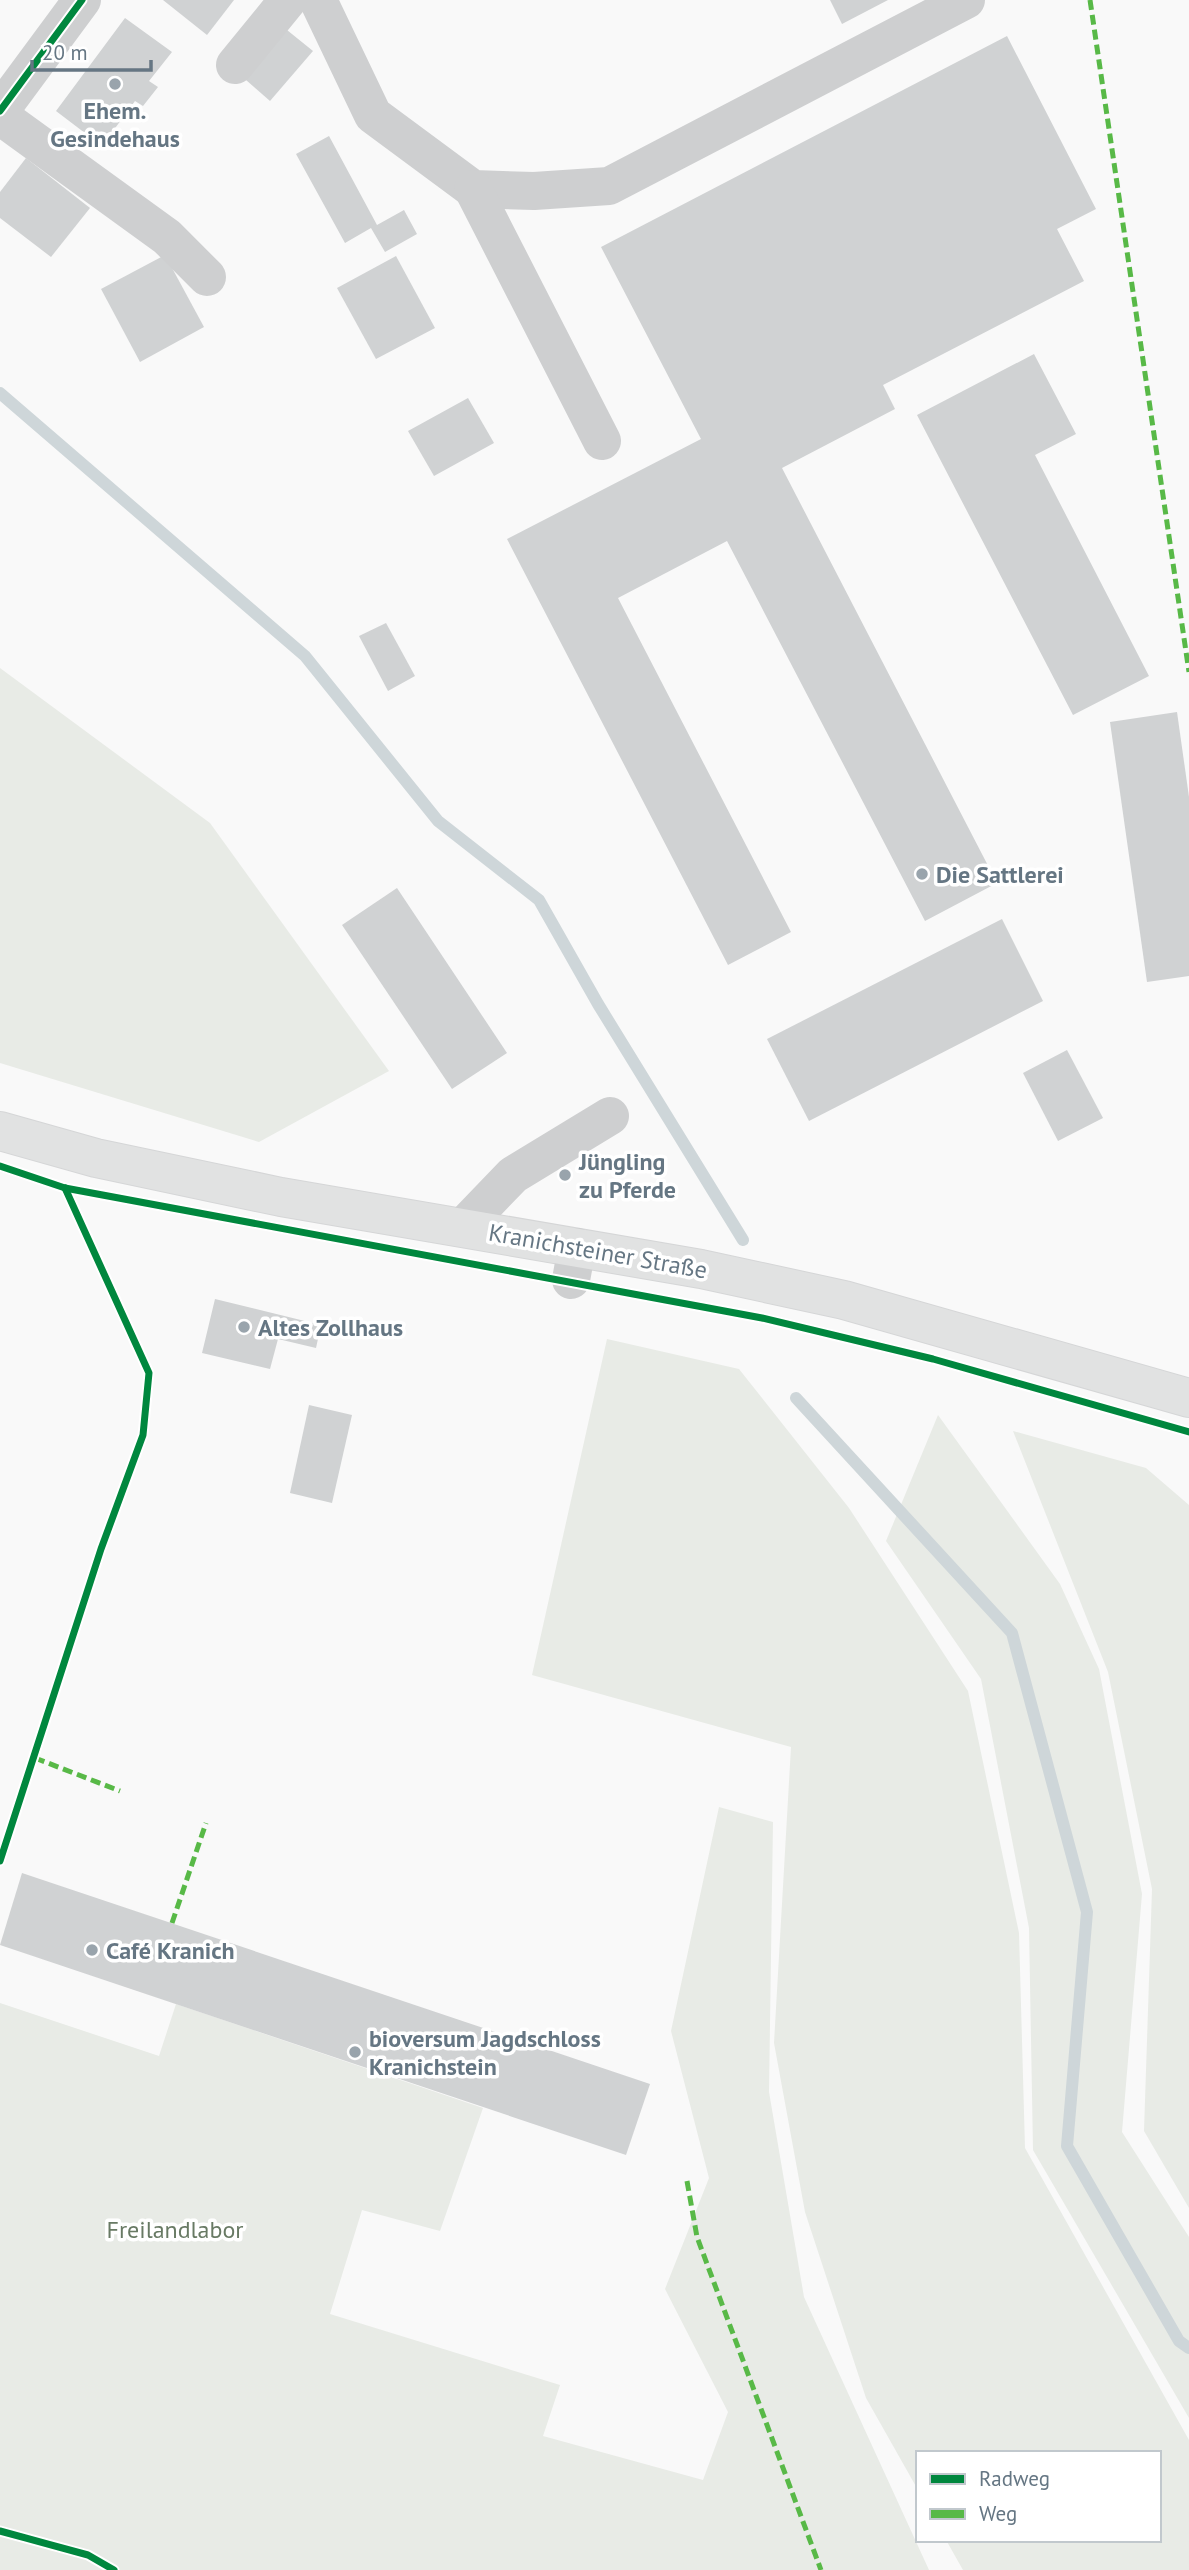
<svg xmlns="http://www.w3.org/2000/svg" width="1189" height="2570" viewBox="0 0 1189 2570" font-family="'PT Sans',sans-serif">
  <style>
    .green { fill: #e8ebe6 }
    .lines { fill: none; stroke-linecap: round; stroke-linejoin: round }
    .stream { stroke: #ced6d9; stroke-width: 12 }
    .building { fill: #d0d2d3 }
    .major-casing { stroke: #d5d6d7; stroke-width: 40 }
    .minor { stroke: #cecfd0; stroke-width: 38 }
    .major { stroke: #e1e2e2; stroke-width: 38 }
    .quiet { stroke: #58b947; stroke-width: 5; stroke-dasharray: 10 5; stroke-linecap: butt }
    .cycleway-casing { stroke: #fff; stroke-width: 11 }
    .cycleway { stroke: #00873e; stroke-width: 7 }
    .poi-dot { fill: #99a4ac; stroke: #fff; stroke-width: 2.5 }
    .labels { text-anchor: middle; dominant-baseline: central; stroke-width: 7; stroke-linejoin: round; paint-order: stroke }
    .poi-label { font-size: 24px; font-weight: bold; fill: #657683; stroke: #fff; text-anchor: start }
    .street-label { font-size: 24px; fill: #657683; stroke: #fff }
    .park-label { font-size: 24px; fill: #687a64; stroke: #fff }
  </style>
  <rect width="100%" height="100%" fill="#f9f9f9"/>
  <g class="green">
    <polygon points="0,668 210,823 389,1071 259,1142 0,1063"/>
    <polygon points="607,1339 739,1369 849,1508 968,1691 1019,1933 1025,2148 1189,2440 1189,2570 963,2570 946,2540 1159,2540 1159,2453 918,2453 918,2490 866,2398 805,2212 774,2043 791,1747 532,1675"/>
    <polygon points="938,1415 1060,1584 1099,1669 1142,1894 1122,2132 1189,2237 1189,2418 1033,2150 1029,1928 981,1679 886,1541"/>
    <polygon points="1013,1431 1146,1468 1189,1505 1189,2208 1144,2131 1152,1889 1108,1672"/>
    <polygon points="719,1807 773,1822 769,2092 804,2297 929,2570 0,2570 0,2003 159,2056 176,2004 483,2108 440,2231 362,2210 330,2314 560,2385 543,2436 703,2480 728,2412 665,2289 709,2178 671,2031"/>
  </g>
  <g class="lines">
    <g class="stream">
      <polyline points="0,393 305,656 438,821 539,900 598,1004 743,1240"/>
      <polyline points="796,1398 1012,1633 1087,1912 1067,2146 1179,2341 1189,2348"/>
    </g>
  </g>
  <g class="building">
    <polygon points="163,0 234,0 207,35"/>
    <polygon points="830,0 888,0 842,24"/>
    <polygon points="125,18 172,52 149,81 158,87 143,106 135,101 102,146 56,111"/>
    <polygon points="287,30 313,51 270,101 246,80"/>
    <polygon points="1007,36 1096,209 1057,229 1084,281 883,385 895,409 782,468 997,883 925,921 727,541 618,598 791,932 728,965 507,539 701,439 601,247"/>
    <polygon points="329,136 377,225 404,210 417,234 385,252 371,228 345,243 296,154"/>
    <polygon points="26,158 90,208 51,257 0,218 0,192"/>
    <polygon points="165,255 204,327 140,362 101,289"/>
    <polygon points="396,256 435,328 376,359 337,288"/>
    <polygon points="1034,354 1076,434 1035,455 1149,676 1073,715 917,415"/>
    <polygon points="468,398 494,443 434,476 408,431"/>
    <polygon points="386,623 415,676 388,691 359,636"/>
    <polygon points="1177,712 1189,797 1189,976 1147,982 1110,722"/>
    <polygon points="397,888 507,1053 452,1089 342,925"/>
    <polygon points="1002,919 1043,1001 809,1121 767,1039"/>
    <polygon points="1067,1050 1103,1118 1058,1141 1023,1073"/>
    <polygon points="215,1299 321,1325 316,1348 278,1339 270,1369 202,1353"/>
    <polygon points="309,1405 352,1415 332,1503 290,1493"/>
    <polygon points="22,1873 650,2084 626,2155 0,1945"/>
  </g>
  <g class="lines">
    <defs>
      <polyline id="major" points="0,1131 96,1158 281,1197 701,1269 844,1300 1189,1398"/>
    </defs>
    <use href="#major" class="major-casing"/>
    <g class="minor">
      <polyline points="318,0 373,115 473,189 534,191 609,186 966,0"/>
      <polyline points="235,65 288,0"/>
      <polyline points="0,111 82,0"/>
      <polyline points="0,116 167,237 207,277"/>
      <polyline points="473,189 602,441"/>
      <polyline points="463,1227 513,1175 610,1116"/>
      <polyline points="571,1280 577,1247"/>
    </g>
    <use href="#major" class="major"/>
    <g class="quiet">
      <polyline points="1090,0 1189,672"/>
      <polyline points="35,1758 120,1791"/>
      <polyline points="172,1923 206,1823"/>
      <polyline points="687,2181 697,2237 821,2570"/>
    </g>
    <defs>
      <g id="cycleway">
        <polyline points="0,111 82,0"/>
        <polyline points="0,1166 65,1188 762,1318 933,1359 1189,1432"/>
        <polyline points="0,1861 101,1549 143,1435 149,1373 65,1188"/>
        <polyline points="0,2531 88,2555 114,2570"/>
      </g>
    </defs>
    <use href="#cycleway" class="cycleway-casing"/>
    <use href="#cycleway" class="cycleway"/>
  </g>
  <g class="poi-dot">
    <circle cx="115" cy="84" r="7"/>
    <circle cx="922" cy="874" r="7"/>
    <circle cx="565" cy="1175" r="7"/>
    <circle cx="244" cy="1327" r="7"/>
    <circle cx="92" cy="1950" r="7"/>
    <circle cx="355" cy="2052" r="7"/>
  </g>
  <g class="labels">
    <g class="poi-label">
      <text x="115" y="110" text-anchor="middle">Ehem.<tspan x="115" dy="28">Gesindehaus</tspan></text>
      <text x="936" y="874">Die Sattlerei</text>
      <text x="579" y="1161">Jüngling<tspan x="579" dy="28">zu Pferde</tspan></text>
      <text x="258" y="1327">Altes Zollhaus</text>
      <text x="106" y="1950">Café Kranich</text>
      <text x="369" y="2038">bioversum Jagdschloss<tspan x="369" dy="28">Kranichstein</tspan></text>
    </g>
    <g class="street-label">
      <text transform="translate(598 1251) rotate(10)">Kranichsteiner Straße</text>
    </g>
    <g class="park-label">
      <text x="175" y="2229">Freilandlabor</text>
    </g>
  </g>
  <rect x="916" y="2451" width="245" height="91" fill="#ffffff" stroke="#c1c8cd" stroke-width="2"/>
  <rect x="930" y="2474" width="35" height="10" fill="#00873e" stroke="#c1c8cd" stroke-width="2"/>
  <text x="979" y="2486" font-size="21" fill="#657683">Radweg</text>
  <rect x="930" y="2509" width="35" height="10" fill="#58b947" stroke="#c1c8cd" stroke-width="2"/>
  <text x="979" y="2521" font-size="21" fill="#657683">Weg</text>
  <path d="M32 60v10h119v-10" fill="none" stroke="#657683" stroke-width="3.5"/>
  <text x="42" y="60" font-size="21" fill="#657683" stroke="#ffffff" stroke-width="5" paint-order="stroke">20 m</text>
</svg>
